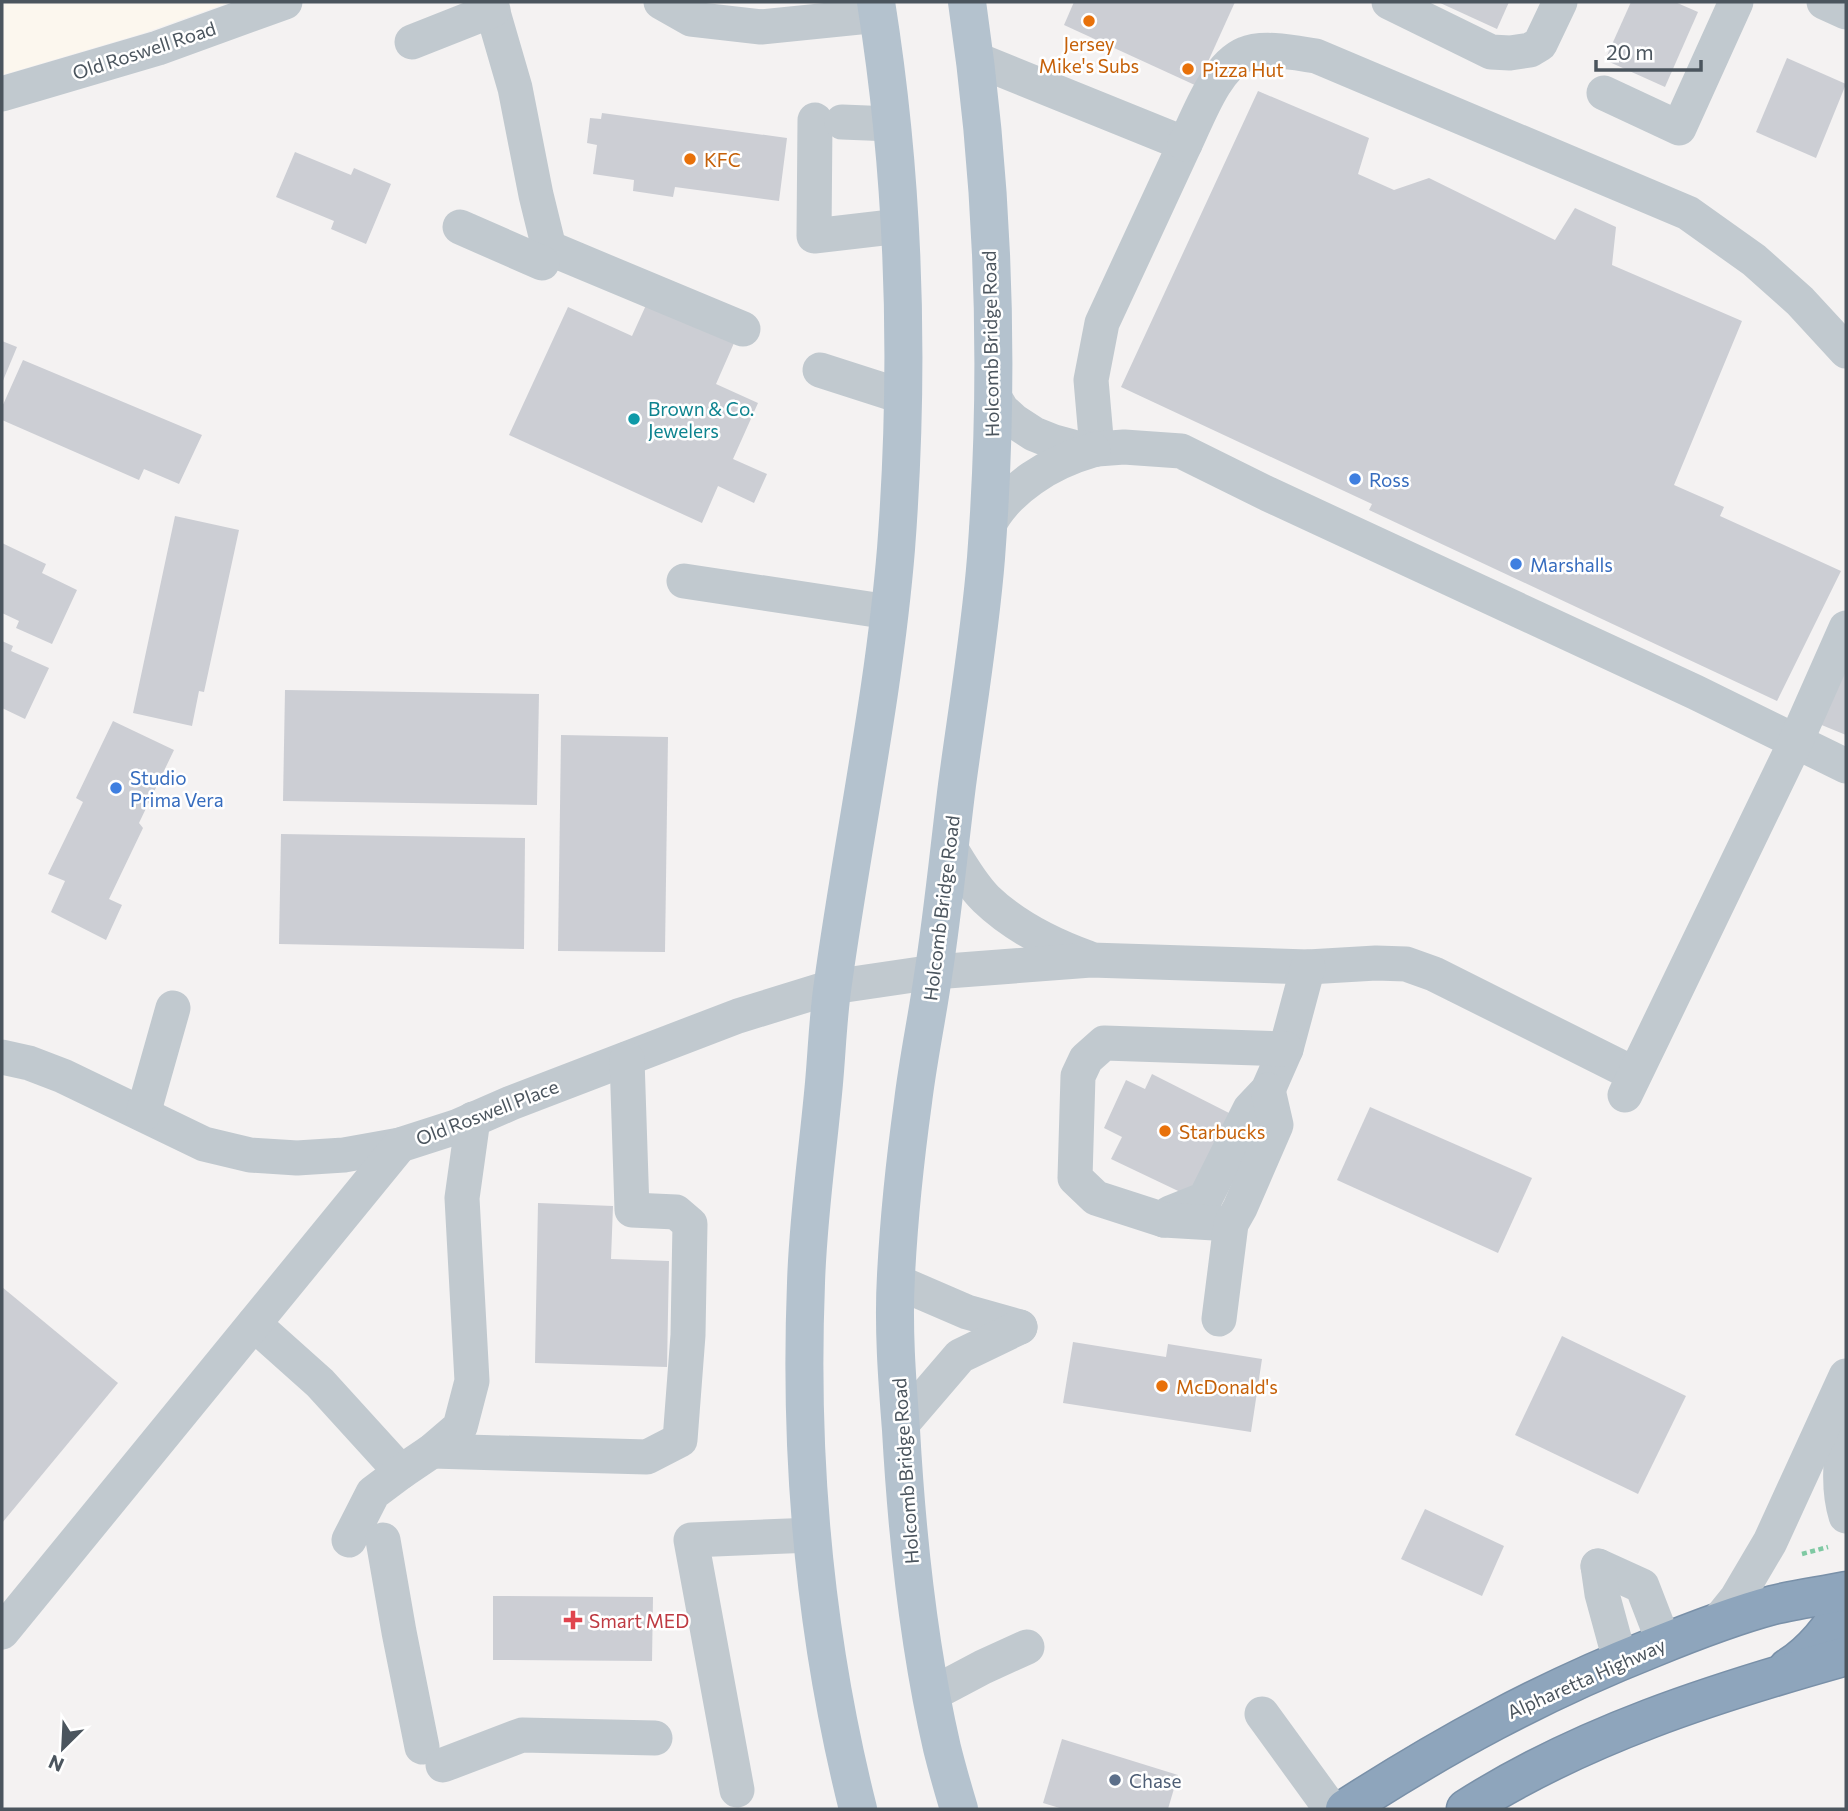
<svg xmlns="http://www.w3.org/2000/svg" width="1848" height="1811" viewBox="0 0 1848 1811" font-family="Commissioner,sans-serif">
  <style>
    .commercial { fill: #fcf7ee }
    .building { fill: #ccced4 }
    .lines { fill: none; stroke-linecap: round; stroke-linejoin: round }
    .highway-casing { stroke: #7990a8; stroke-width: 41 }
    .path { stroke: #7fc9a3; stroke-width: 4.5; stroke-dasharray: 5 3.5; stroke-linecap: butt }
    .minor { stroke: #c1c9cf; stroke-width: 35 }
    .major { stroke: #b4c2ce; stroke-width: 38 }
    .highway { stroke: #8ea5bc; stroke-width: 38 }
    .food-dot { fill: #e8710a; stroke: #fff; stroke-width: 2.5 }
    .culture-dot { fill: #0f9aa8; stroke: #fff; stroke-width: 2.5 }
    .shop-dot { fill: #3f7fe0; stroke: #fff; stroke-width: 2.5 }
    .health-dot { fill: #e0444e; stroke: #fff; stroke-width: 2.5 }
    .service-dot { fill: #5c6f8a; stroke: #fff; stroke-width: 2.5 }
    .labels { text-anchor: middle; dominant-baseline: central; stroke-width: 5; stroke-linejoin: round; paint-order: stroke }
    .food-label { font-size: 19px; fill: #c56008; stroke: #fff; text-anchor: start }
    .street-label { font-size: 19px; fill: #4b555e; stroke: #fff }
    .culture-label { font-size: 19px; fill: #0d838f; stroke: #fff; text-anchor: start }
    .shop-label { font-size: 19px; fill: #366cbe; stroke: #fff; text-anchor: start }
    .health-label { font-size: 19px; fill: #be3a42; stroke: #fff; text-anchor: start }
    .service-label { font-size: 19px; fill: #4e5e75; stroke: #fff; text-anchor: start }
  </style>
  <rect width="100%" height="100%" fill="#f4f2f2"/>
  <polygon class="commercial" points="2,2 230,2 144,33 2,75"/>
  <g class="building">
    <polygon points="1074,2 1235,2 1197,86 1064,25"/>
    <polygon points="1438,2 1509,2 1497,29"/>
    <polygon points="1631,2 1675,2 1698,12 1665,87 1605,60"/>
    <polygon points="1787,58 1846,84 1816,158 1756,132"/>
    <polygon points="1258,91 1369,138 1358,174 1394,190 1429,178 1555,240 1575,208 1616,227 1612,265 1742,321 1674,485 1724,507 1720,516 1841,571 1777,701 1369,510 1372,504 1121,387"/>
    <polygon points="602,113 787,138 779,201 675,187 673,197 633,191 634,180 593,174 597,145 587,143 590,118 601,119"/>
    <polygon points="295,152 351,175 354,168 391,184 366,244 331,229 334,221 276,197"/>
    <polygon points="647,303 734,343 716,384 758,403 733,459 767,474 754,503 718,486 702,523 509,435 568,307 632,336"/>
    <polygon points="2,341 17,347 2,383"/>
    <polygon points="23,360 202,435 179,484 144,469 139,480 2,420 2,407"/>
    <polygon points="175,516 239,530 204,692 199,691 192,726 133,713"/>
    <polygon points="2,543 46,564 42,573 77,590 52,644 16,628 19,621 2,613"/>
    <polygon points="1846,634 1846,735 1807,719"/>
    <polygon points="2,641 13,646 11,651 49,668 25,719 2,708"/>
    <polygon points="285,690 539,694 537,805 283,801"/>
    <polygon points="113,721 174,750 139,823 143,828 109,899 122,905 106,940 51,912 65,881 48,874 83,802 76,798"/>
    <polygon points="561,735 668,737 665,952 558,951"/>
    <polygon points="281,834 525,838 524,949 279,944"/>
    <polygon points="1152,1074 1237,1117 1195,1199 1111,1159 1122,1137 1104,1128 1126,1080 1145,1089"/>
    <polygon points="1370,1107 1532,1178 1498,1253 1337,1180"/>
    <polygon points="538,1203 613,1206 611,1259 669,1261 667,1367 535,1363"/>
    <polygon points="2,1287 118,1383 2,1523"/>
    <polygon points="1562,1336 1686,1396 1638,1494 1515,1435"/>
    <polygon points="1073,1342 1166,1357 1168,1344 1262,1359 1251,1432 1063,1403"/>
    <polygon points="1425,1509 1504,1546 1482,1596 1401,1559"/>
    <polygon points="493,1596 653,1597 652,1661 493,1660"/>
    <polygon points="1062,1739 1178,1775 1168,1809 1063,1809 1043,1803"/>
  </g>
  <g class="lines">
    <defs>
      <g id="highway">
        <path d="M1788 1668C1812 1653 1833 1628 1846 1602"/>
        <path d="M1345 1809C1444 1745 1541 1692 1652 1648 1691 1632 1732 1616 1773 1605 1797 1599 1822 1596 1846 1591"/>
        <path d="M1466 1809C1582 1735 1714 1693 1846 1656"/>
      </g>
    </defs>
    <use href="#highway" class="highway-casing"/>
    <polyline class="path" points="1802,1554 1828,1547"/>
    <g class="minor">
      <polyline points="490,2 515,88 536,195 549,248 743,329"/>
      <polyline points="661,2 691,19 761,27 879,15"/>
      <polyline points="1389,2 1491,52 1510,53 1530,50 1540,44 1560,2"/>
      <polyline points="1824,2 1846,12"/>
      <polyline points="412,42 493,10"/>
      <polyline points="975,59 1185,144 1102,323 1091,380 1097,449"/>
      <polyline points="1604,93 1679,128 1736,2"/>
      <polyline points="2,94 158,48 285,2"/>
      <polyline points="815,120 814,236 900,226"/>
      <polyline points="842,122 892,124"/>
      <path d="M1185 144C1198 117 1216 66 1245 54 1263 46 1296 53 1316 56L1688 213 1754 260 1800 301 1846 351"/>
      <polyline points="460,227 542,263"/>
      <polyline points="820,370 904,397"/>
      <polyline points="993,395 1002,410 1014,421 1034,434 1054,442 1076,448 1097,449 1124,447 1181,451 1268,494 1695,692 1846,766"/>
      <path d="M987 528C1007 488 1051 462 1093 450"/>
      <polyline points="684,581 889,612"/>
      <path d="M949 846C960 864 971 884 986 899 1014 926 1052 945 1088 958"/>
      <polyline points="2,1057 29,1063 63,1076 204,1144 250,1155 297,1158 344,1155 400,1145 456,1127 511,1103 738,1016 832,987 934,972 1091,960 1308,967 1376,963 1406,964 1434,974 1634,1074"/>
      <polyline points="1625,1095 1796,741 1846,628"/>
      <polyline points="143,1114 173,1008"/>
      <polyline points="1164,1220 1170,1213 1205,1199 1250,1109 1268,1090 1286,1049 1308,967"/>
      <polyline points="1231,1224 1164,1220 1096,1198 1075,1178 1078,1076 1086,1059 1104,1043 1286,1049"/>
      <polyline points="895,1281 967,1312 1020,1327"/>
      <polyline points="1219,1319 1231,1224 1240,1208 1276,1125 1268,1090"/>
      <polyline points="254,1324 320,1383 401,1472"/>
      <path d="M1846 1406C1844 1442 1835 1481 1846 1516"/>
      <polyline points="900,1426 960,1356 1020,1327"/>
      <polyline points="432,1451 647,1457 680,1440 688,1335 690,1224 676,1212 632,1210 627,1059"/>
      <polyline points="349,1540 373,1493 401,1472 432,1451 460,1427 472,1381 462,1198 473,1119"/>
      <polyline points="383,1540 399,1632 422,1747"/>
      <polyline points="1598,1566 1642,1586 1664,1643"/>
      <polyline points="1598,1566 1602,1594 1620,1660"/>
      <polyline points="1716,1624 1737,1598 1770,1542 1846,1376"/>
      <polyline points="2,1632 400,1145"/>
      <polyline points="932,1694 983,1667 1027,1647"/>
      <polyline points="1262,1714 1331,1809"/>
      <polyline points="443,1765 522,1735 655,1738"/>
      <polyline points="737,1790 691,1540 813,1535"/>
    </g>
    <g class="major">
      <path d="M858 1809C815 1638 799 1460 806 1283 808 1216 818 1150 824 1083 827 1050 828 1016 833 983 853 838 884 695 896 549 910 365 905 184 876 2"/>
      <path d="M959 1809C953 1789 947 1768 942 1748 918 1644 907 1537 901 1430 897 1379 893 1327 896 1275 899 1217 905 1160 913 1102 918 1060 927 1018 933 976 943 912 949 849 957 785 967 710 980 634 986 558 1000 373 994 185 967 2"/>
    </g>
    <use href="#highway" class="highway"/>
  </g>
  <g class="food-dot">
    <circle cx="1089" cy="21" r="7"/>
    <circle cx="1188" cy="69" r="7"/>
    <circle cx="690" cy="159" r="7"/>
    <circle cx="1165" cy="1131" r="7"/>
    <circle cx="1162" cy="1386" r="7"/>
  </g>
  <circle class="culture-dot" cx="634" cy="419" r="7"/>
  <g class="shop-dot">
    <circle cx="1355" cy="479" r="7"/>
    <circle cx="1516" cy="564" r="7"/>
    <circle cx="116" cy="788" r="7"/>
  </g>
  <path class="health-dot" d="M569.5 1609.5h7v7h7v7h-7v7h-7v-7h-7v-7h7z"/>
  <circle class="service-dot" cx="1115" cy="1780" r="7"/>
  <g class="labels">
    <g class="food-label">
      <text x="1089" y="43" text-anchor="middle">Jersey<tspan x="1089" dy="22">Mike's Subs</tspan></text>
      <text x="1202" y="69">Pizza Hut</text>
      <text x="704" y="159">KFC</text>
      <text x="1179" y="1131">Starbucks</text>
      <text x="1176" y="1386">McDonald's</text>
    </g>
    <g class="street-label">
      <text transform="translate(144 50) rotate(-18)">Old Roswell Road</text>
      <text transform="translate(990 344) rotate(-91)">Holcomb Bridge Road</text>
      <text transform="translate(941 908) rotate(-83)">Holcomb Bridge Road</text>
      <text transform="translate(487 1112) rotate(-21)">Old Roswell Place</text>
      <text transform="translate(905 1471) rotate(-94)">Holcomb Bridge Road</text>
      <text transform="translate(1586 1678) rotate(-24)">Alpharetta Highway</text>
    </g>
    <g class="culture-label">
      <text x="648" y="408">Brown &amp; Co.<tspan x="648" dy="22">Jewelers</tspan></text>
    </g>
    <g class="shop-label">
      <text x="1369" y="479">Ross</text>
      <text x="1530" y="564">Marshalls</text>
      <text x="130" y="777">Studio<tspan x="130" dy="22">Prima Vera</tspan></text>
    </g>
    <g class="health-label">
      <text x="589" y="1620">Smart MED</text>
    </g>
    <g class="service-label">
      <text x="1129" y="1780">Chase</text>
    </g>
  </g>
  <rect width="1848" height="1811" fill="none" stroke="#4b555e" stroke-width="7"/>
  <g transform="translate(63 1748) rotate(204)" stroke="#ffffff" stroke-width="5" paint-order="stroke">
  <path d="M0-5L12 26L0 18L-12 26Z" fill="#4b555e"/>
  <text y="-10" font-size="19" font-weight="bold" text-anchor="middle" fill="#4b555e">N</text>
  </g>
  <path d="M1596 60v10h105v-10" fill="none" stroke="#4b555e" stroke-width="3.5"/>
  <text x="1606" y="60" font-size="21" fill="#4b555e" stroke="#ffffff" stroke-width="5" paint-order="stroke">20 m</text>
</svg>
